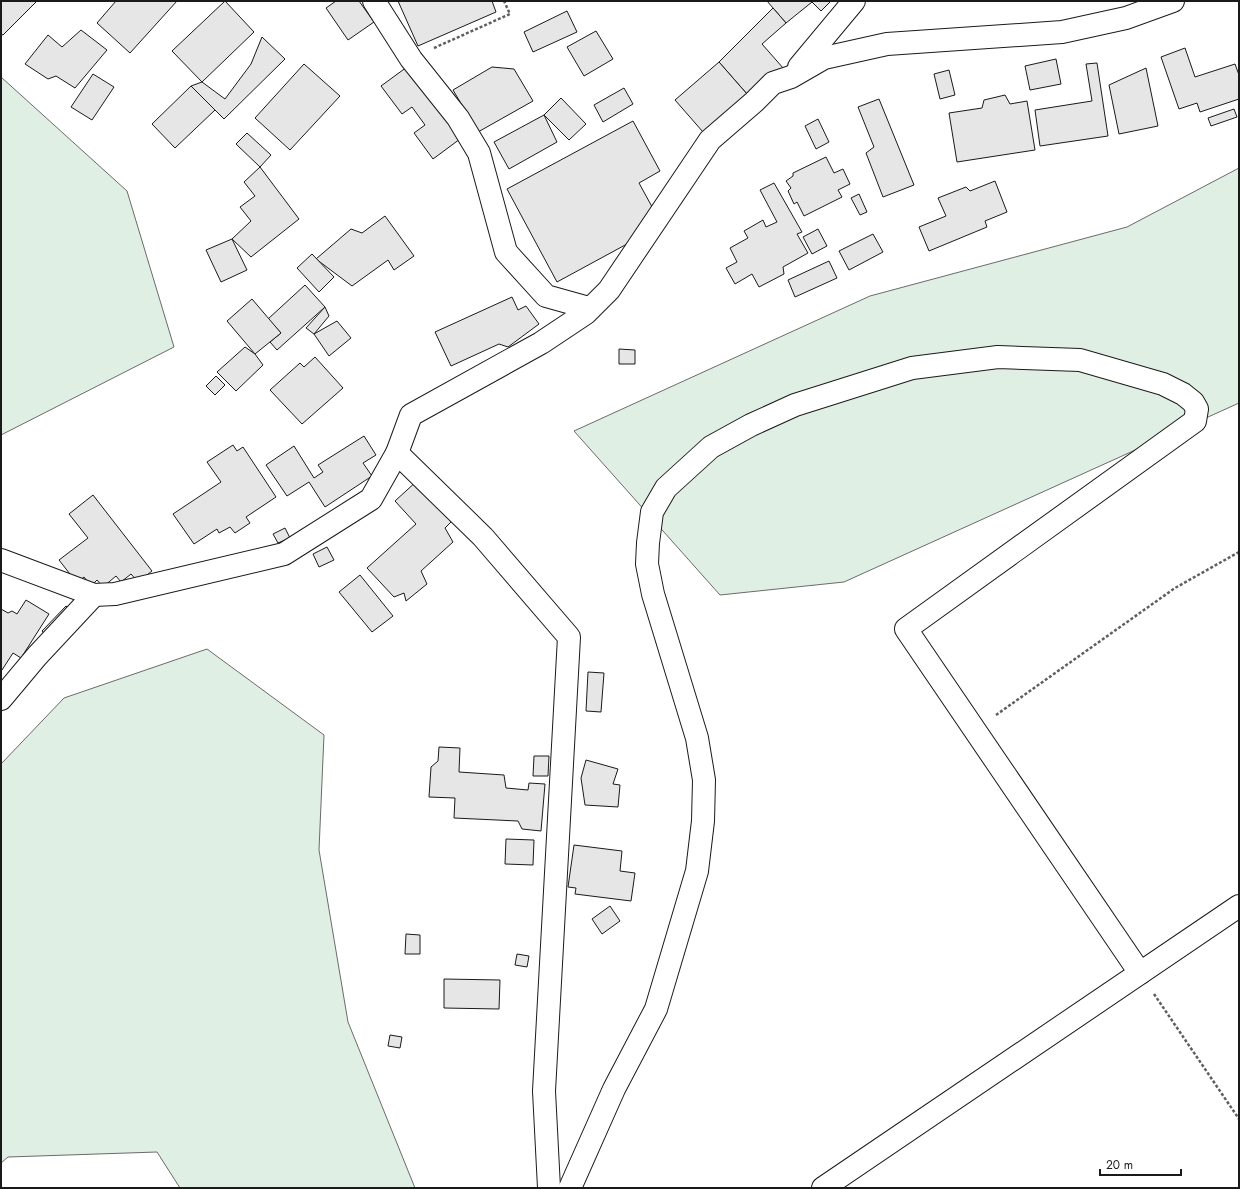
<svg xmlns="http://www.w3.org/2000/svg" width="1240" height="1189" viewBox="0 0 1240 1189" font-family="Jost,sans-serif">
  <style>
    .green { fill: #e0efe3; stroke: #6a6a6a }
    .building { fill: #e6e6e6; stroke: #1a1a1a }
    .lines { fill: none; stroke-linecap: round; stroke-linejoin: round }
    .minor-casing { stroke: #1a1a1a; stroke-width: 24 }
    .path { stroke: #5f5f5f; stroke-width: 2.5; stroke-dasharray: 3 2; stroke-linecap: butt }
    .minor { stroke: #fff; stroke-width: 22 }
  </style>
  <rect width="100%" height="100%" fill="#fff"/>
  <g class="green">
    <polygon points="1,77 127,191 174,347 1,435"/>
    <polygon points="1239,168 1239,403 844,582 720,595 574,431 870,296 1127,227"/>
    <polygon points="207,649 324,735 319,850 348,1022 415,1188 180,1188 157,1152 8,1157 1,1163 1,764 64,698"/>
  </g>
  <g class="building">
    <polygon points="1,1 37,1 3,35 1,34"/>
    <polygon points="116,1 177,1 130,53 97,23"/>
    <polygon points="225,1 254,32 202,82 172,51"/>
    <polygon points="336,1 359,1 374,22 348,40 326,8"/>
    <polygon points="398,1 492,1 496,12 418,46"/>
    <polygon points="767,1 831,1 821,11 812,2 786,23"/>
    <polygon points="773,8 786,23 762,44 791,77 754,102 719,62"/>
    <polygon points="567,11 577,32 533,52 524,32"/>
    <polygon points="81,30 107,50 75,88 56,76 48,79 25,64 48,35 62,47"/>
    <polygon points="596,31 613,59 584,76 567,47"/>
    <polygon points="262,37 285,59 224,119 191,86 202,82 225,99 251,64"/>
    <polygon points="1185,48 1195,77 1235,64 1239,75 1239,99 1200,112 1197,103 1179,109 1161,57"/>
    <polygon points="1056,59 1061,84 1030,90 1025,66"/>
    <polygon points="719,62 754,102 710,140 675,100"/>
    <polygon points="1097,63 1108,136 1040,146 1035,110 1092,101 1086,64"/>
    <polygon points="304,64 340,96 290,150 255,118"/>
    <polygon points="407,67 460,139 433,159 414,133 425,125 412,107 402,114 381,86"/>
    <polygon points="492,67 514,69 533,101 478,132 453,90"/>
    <polygon points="1146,68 1158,126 1119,134 1109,85"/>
    <polygon points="949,70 955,95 940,99 934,74"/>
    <polygon points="93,74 114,87 92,120 71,107"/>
    <polygon points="191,86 215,110 175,148 152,124"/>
    <polygon points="624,88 633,104 603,122 594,105"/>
    <polygon points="1005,95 1010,104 1027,101 1035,150 957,162 949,113 982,108 984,100"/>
    <polygon points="561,98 586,124 569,140 544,115"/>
    <polygon points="879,99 914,185 883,197 866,153 874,147 858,107"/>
    <polygon points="1234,109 1237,117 1211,126 1208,118"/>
    <polygon points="544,115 557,142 509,169 494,142"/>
    <polygon points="818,119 829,142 816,149 805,126"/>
    <polygon points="633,121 660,171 639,183 662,225 557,282 507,189"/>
    <polygon points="247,133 271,155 260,167 236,144"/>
    <polygon points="826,157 834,173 843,169 850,184 838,190 842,197 804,216 797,202 794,204 788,191 791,188 786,181 793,176 793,173"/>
    <polygon points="260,167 299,219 251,257 232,239 251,221 240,207 255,196 244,182"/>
    <polygon points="995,181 1007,212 985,221 987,227 929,251 919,227 946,216 938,198 966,187 970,191"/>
    <polygon points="774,183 802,232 797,234 808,253 783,267 784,274 759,287 752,274 735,284 726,268 737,262 730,248 748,238 744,231 763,220 766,227 777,222 760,190"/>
    <polygon points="859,194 867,212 860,215 851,198"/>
    <polygon points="385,216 414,256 394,270 388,260 352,286 316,259 351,229 362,233"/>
    <polygon points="818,229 827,246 812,254 803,237"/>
    <polygon points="873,234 883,252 849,270 839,251"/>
    <polygon points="232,239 247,270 221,282 206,250"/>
    <polygon points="312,254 334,277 319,292 297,268"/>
    <polygon points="829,261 837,278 795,297 788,280"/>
    <polygon points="305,285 325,307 277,350 270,342 281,333 268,319"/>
    <polygon points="512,297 518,310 526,306 539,324 508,347 499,344 451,366 435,332"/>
    <polygon points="252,299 281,333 255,354 227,321"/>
    <polygon points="325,307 329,316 314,334 306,328"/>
    <polygon points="337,321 351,338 329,356 314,334"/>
    <polygon points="245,347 255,354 263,365 236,391 217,372"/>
    <polygon points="619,349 635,350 635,364 619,364"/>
    <polygon points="315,357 343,388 302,424 270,390 300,363 304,367"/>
    <polygon points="216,376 225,385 215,395 206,386"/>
    <polygon points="364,436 376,455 363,463 372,476 325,507 309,482 287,496 266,465 294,446 314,478 323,472 318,465"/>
    <polygon points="233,445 237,451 243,447 276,497 246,517 250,523 235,533 230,527 219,533 217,529 194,544 173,514 221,482 207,462"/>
    <polygon points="418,480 454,519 445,528 453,542 421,571 427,584 406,601 404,593 394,597 367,568 416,524 395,501"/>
    <polygon points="93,495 152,571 138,582 131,574 121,582 116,576 103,587 97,580 91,586 84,577 77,583 59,560 88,538 69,514"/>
    <polygon points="285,528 290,538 278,543 273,534"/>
    <polygon points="327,547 334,560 319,567 313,554"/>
    <polygon points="360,575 393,616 372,632 339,592"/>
    <polygon points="26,600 49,614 21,658 13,653 2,670 1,669 1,609 8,613 12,611 17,614"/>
    <polygon points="66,606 71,610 46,636 42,631"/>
    <polygon points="588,672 604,673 601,712 586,711"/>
    <polygon points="439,747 460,748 459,772 504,775 506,788 528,790 529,783 545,784 541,831 522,829 518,821 454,818 455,798 429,797 431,767 438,761"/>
    <polygon points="534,756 549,756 548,776 533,776"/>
    <polygon points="586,760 618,769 613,784 620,785 618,807 585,805 581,778"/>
    <polygon points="506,839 534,840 533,865 505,864"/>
    <polygon points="574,845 622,851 620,871 635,873 631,901 575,894 576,888 568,887"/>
    <polygon points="610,906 620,921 602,934 592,919"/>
    <polygon points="406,934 420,935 420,954 405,954"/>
    <polygon points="517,954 529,956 527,967 515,965"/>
    <polygon points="444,979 500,980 499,1009 444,1008"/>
    <polygon points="390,1035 402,1037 400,1048 388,1046"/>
  </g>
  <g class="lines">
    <defs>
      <g id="minor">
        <polyline points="374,1 411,59 458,118 479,153 506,252 546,296 589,308"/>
        <polyline points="799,67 854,1"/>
        <polyline points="397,453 483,537 569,637 544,1091 549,1188"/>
        <polyline points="1,560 94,595 115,594 284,554 371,499 397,453 411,415 541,343 586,313 609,290 710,140 754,102 773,83 791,77 824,58 887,44 1062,32 1126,18 1173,1"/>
        <polyline points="1,699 37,656 94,595"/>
        <polyline points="570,1188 614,1089 656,1009 697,871 703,821 704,780 697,738 653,594 647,564 648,543 652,512 666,488 711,447 751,425 795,405 912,368 998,357 1080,360 1163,384 1183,394 1193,402 1197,409 1195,421 906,629 1140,973"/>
        <polyline points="823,1188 1239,906"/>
      </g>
    </defs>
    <use href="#minor" class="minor-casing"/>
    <g class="path">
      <polyline points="434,48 510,14 504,1"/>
      <polyline points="996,715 1175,588 1239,552"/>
      <polyline points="1154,994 1239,1119"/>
    </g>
    <use href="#minor" class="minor"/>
  </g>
  <rect width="1240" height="1189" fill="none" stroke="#1a1a1a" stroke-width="4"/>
  <path d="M1100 1169v6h81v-6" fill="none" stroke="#1a1a1a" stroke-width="2"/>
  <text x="1106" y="1169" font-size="12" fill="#1a1a1a" stroke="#ffffff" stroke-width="3" paint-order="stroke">20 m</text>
</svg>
